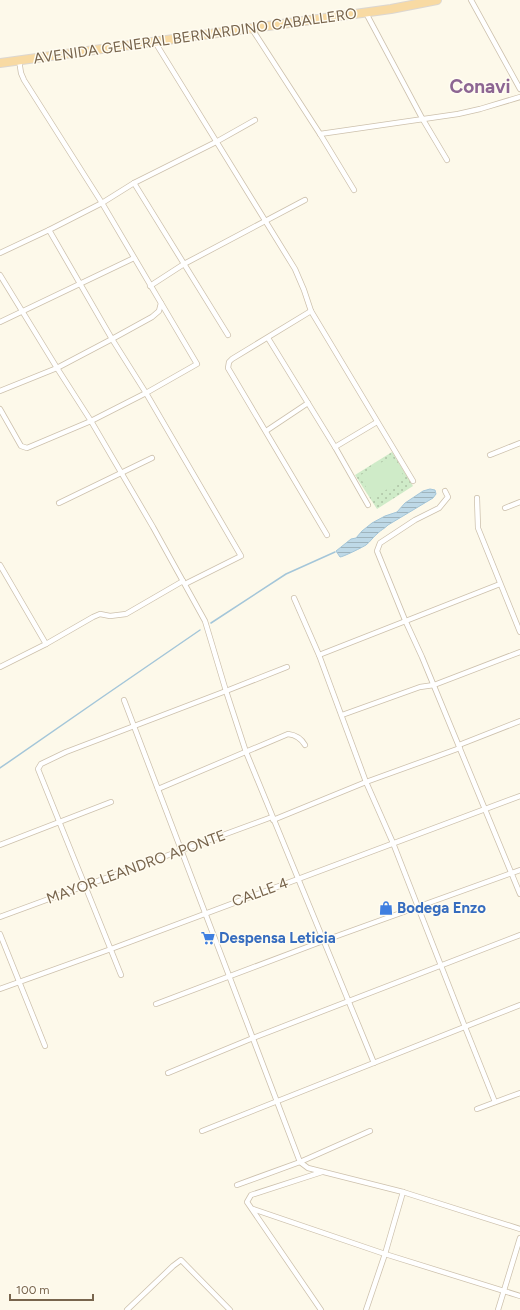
<svg xmlns="http://www.w3.org/2000/svg" width="520" height="1310" viewBox="0 0 520 1310" font-family="Figtree,sans-serif">
  <style>
    .park { fill: url(#park-dots) }
    .pitch { fill: #cfebc8 }
    .water { fill: url(#water-rules); stroke: #a4c6d9 }
    .lines { fill: none; stroke-linecap: round; stroke-linejoin: round }
    .stream { stroke: #a4c6d9; stroke-width: 1.5 }
    .minor-casing { stroke: #cdc1ad; stroke-width: 6 }
    .trunk-casing { stroke: #dcd7d1; stroke-width: 10 }
    .minor { stroke: #fff; stroke-width: 4.5 }
    .trunk { stroke: #f8daa3; stroke-width: 8 }
    .labels { text-anchor: middle; dominant-baseline: central; stroke-width: 3; stroke-linejoin: round; paint-order: stroke }
    .street-label { font-size: 15px; fill: #78654d; stroke: #fffcf1 }
    .shop-label { font-size: 15px; font-weight: bold; fill: #366cbe; stroke: #fffcf1; text-anchor: start }
    .district-label { font-size: 19px; font-weight: bold; fill: #8d6693; stroke: #fffcf1 }
  </style>
  <defs>
    <pattern id="park-dots" width="8" height="8" patternUnits="userSpaceOnUse"><rect width="8" height="8" fill="#cfebc8"/><path d="M2 2h.1M6 6h.1" fill="none" stroke="#adc2a5" stroke-width="1.8" stroke-linecap="round"/></pattern>
    <pattern id="water-rules" width="6" height="5" patternUnits="userSpaceOnUse"><rect width="6" height="5" fill="#bed9e7"/><path d="M0 2.5h6" fill="none" stroke="#9fb4bd"/></pattern>
  </defs>
  <rect width="100%" height="100%" fill="#fdf9ea"/>
  <polygon class="park" points="392,452 413,486 377,509 355,475"/>
  <polygon class="pitch" points="392,456 405,478 373,498 359,476"/>
  <path class="water" d="M430 489 435 490 436 494 433 498 388 525C384 529 381 530 378 533 373 537 371 541 366 545 363 547 343 557 340 557L336 551 351 539 356 538 362 531 372 523 385 516 397 512 405 503 423 491Z"/>
  <g class="lines">
    <g class="stream">
      <polyline points="211,623 286,574 335,552"/>
      <polyline points="0,768 101,698 200,630"/>
    </g>
    <defs>
      <g id="minor">
        <polyline points="471,0 520,89"/>
        <polyline points="366,13 422,118 447,160"/>
        <polyline points="252,29 320,134 354,190"/>
        <polyline points="155,42 295,269 304,290 311,311 413,481"/>
        <polyline points="320,134 458,114 480,109 520,97"/>
        <polyline points="134,183 228,335"/>
        <polyline points="49,230 112,339 146,393 241,556 185,584"/>
        <polyline points="0,253 49,230 102,203 134,183 216,142 255,120"/>
        <polyline points="0,275 57,368 91,421 153,527 205,621 226,691 246,752 374,1063"/>
        <polyline points="150,286 184,264 305,200"/>
        <polyline points="311,311 232,359 229,362 228,368 327,535"/>
        <polyline points="0,322 134,258"/>
        <polyline points="268,338 335,447 368,505"/>
        <polyline points="0,391 57,368 112,339 152,317 159,311 161,303 102,203 24,80 21,73 19,60"/>
        <polyline points="0,409 21,446 27,448 91,421 146,393 197,364 161,303"/>
        <polyline points="266,431 308,403"/>
        <polyline points="335,447 377,422"/>
        <polyline points="490,455 520,443"/>
        <polyline points="445,491 448,497 439,508 415,520 380,543 377,551 405,620 422,657 520,894"/>
        <polyline points="477,498 478,528 520,632"/>
        <polyline points="59,503 152,458"/>
        <polyline points="505,508 520,502"/>
        <polyline points="0,565 46,644 0,667"/>
        <polyline points="294,598 319,655 366,782 393,843 465,1027 495,1102"/>
        <polyline points="46,644 93,617 100,614 110,616 126,614 183,581"/>
        <polyline points="319,655 500,584"/>
        <polyline points="124,700 300,1162 308,1168 403,1192 520,1229"/>
        <polyline points="342,715 420,687 434,685 520,652"/>
        <polyline points="459,745 520,721"/>
        <path d="M158 789 288 734C296 735 301 738 305 745"/>
        <polyline points="273,820 366,782 460,748"/>
        <polyline points="0,845 111,802"/>
        <polyline points="0,917 272,817"/>
        <polyline points="0,934 45,1046"/>
        <polyline points="121,975 38,769 41,764 66,752 226,691 287,667"/>
        <polyline points="0,989 111,949 520,796"/>
        <polyline points="156,1004 323,941 520,870"/>
        <polyline points="168,1073 253,1038 520,935"/>
        <polyline points="477,1109 520,1093"/>
        <polyline points="202,1131 520,1005"/>
        <polyline points="237,1185 300,1162 370,1131"/>
        <polyline points="253,1209 385,1254 520,1296"/>
        <polyline points="127,1310 173,1266 181,1260 230,1310"/>
        <polyline points="321,1310 247,1202 251,1195 322,1172"/>
        <polyline points="366,1310 385,1254 403,1192"/>
        <polyline points="498,1310 520,1238"/>
      </g>
      <polyline id="trunk" points="0,63 391,9 437,0"/>
    </defs>
    <use href="#minor" class="minor-casing"/>
    <use href="#trunk" class="trunk-casing"/>
    <use href="#minor" class="minor"/>
    <use href="#trunk" class="trunk"/>
  </g>
  <defs>
    <symbol id="shop-bare" viewBox="-9 -9 18 18"><path d="M-5-2.5h2.3a2.7 3.5 0 0 1 5.4 0H5L5.5 6h-11ZM-1.5-2.5h3a1.5 2.3 0 0 0-3 0Z" fill="#3f7fe0" stroke="#fffcf1" stroke-width="2.5" paint-order="stroke"/></symbol>
    <symbol id="supermarket-bare" viewBox="-9 -9 18 18"><path d="M-6-5.5h2.5l.6 2H6L4.5 2H-2.5L-4.4-4H-6ZM-1.5 3.2a1.3 1.3 0 1 0 .1 0ZM3 3.2a1.3 1.3 0 1 0 .1 0Z" fill="#3f7fe0" stroke="#fffcf1" stroke-width="2.5" paint-order="stroke"/></symbol>
  </defs>
  <g fill-rule="evenodd">
    <use href="#shop-bare" x="376" y="898" width="20" height="20"/>
    <use href="#supermarket-bare" x="198" y="928" width="20" height="20"/>
  </g>
  <g class="labels">
    <g class="street-label">
      <text transform="translate(195 36) rotate(-8)">AVENIDA GENERAL BERNARDINO CABALLERO</text>
      <text transform="translate(136 867) rotate(-20)">MAYOR LEANDRO APONTE</text>
      <text transform="translate(260 892) rotate(-20)">CALLE 4</text>
    </g>
    <g class="shop-label">
      <text x="397" y="908">Bodega Enzo</text>
      <text x="219" y="938">Despensa Leticia</text>
    </g>
    <g class="district-label">
      <text x="480" y="86">Conavi</text>
    </g>
  </g>
  <path d="M10 1294v6h83v-6" fill="none" stroke="#78654d" stroke-width="2"/>
  <text x="16" y="1294" font-size="12" fill="#78654d" stroke="#fffcf1" stroke-width="3" paint-order="stroke">100 m</text>
</svg>
